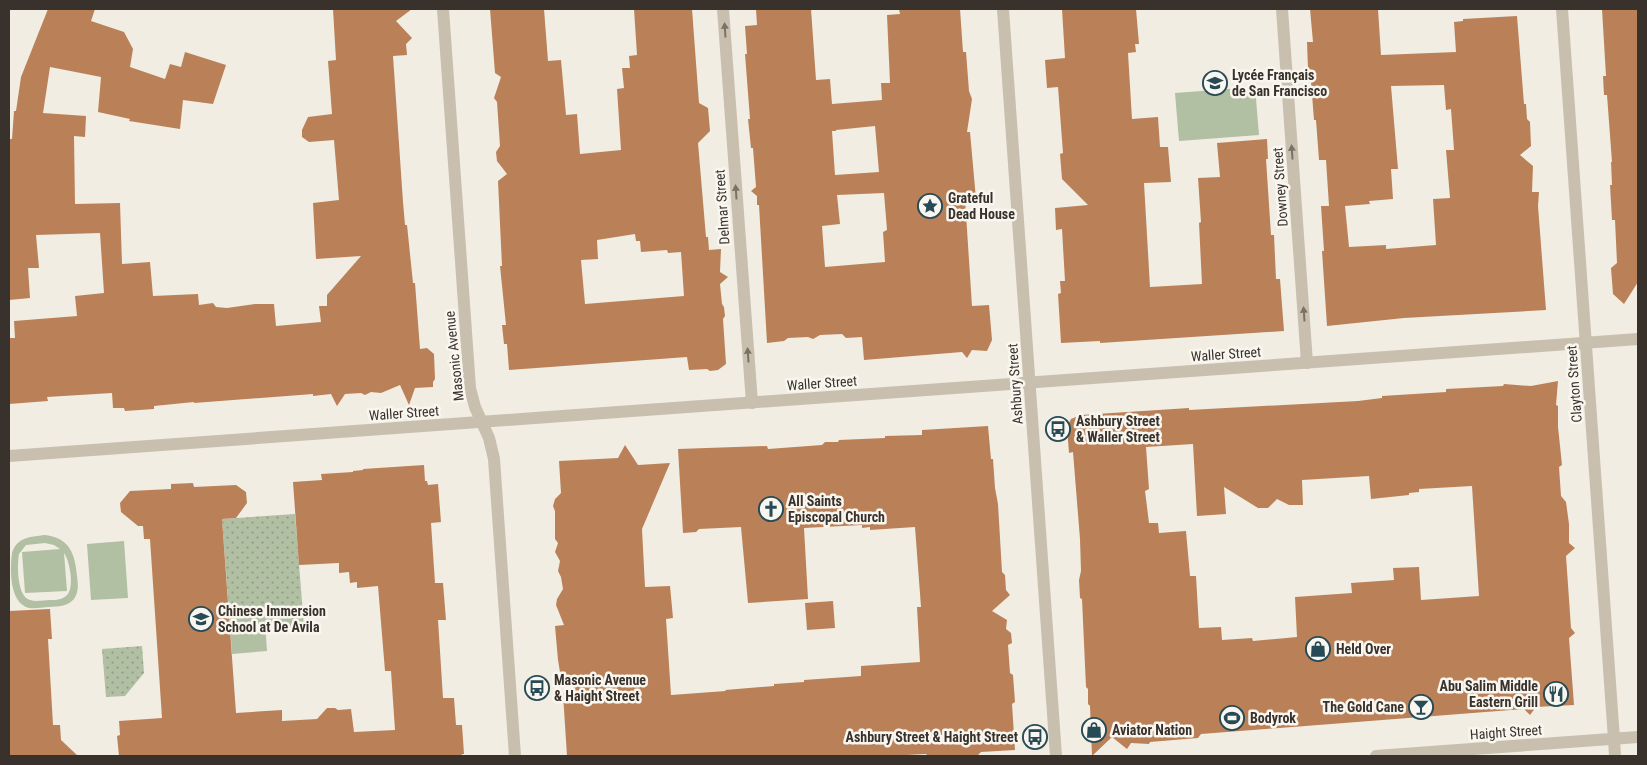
<svg xmlns="http://www.w3.org/2000/svg" width="1647" height="765" viewBox="0 0 1647 765" font-family="'Roboto Condensed',sans-serif">
  <style>
    .green { fill: url(#green-dots) }
    .pitch { fill: #b1bfa3; fill-rule: evenodd }
    .building { fill: #ba8158; fill-rule: evenodd }
    .lines { fill: none; stroke-linecap: round; stroke-linejoin: round }
    .minor { stroke: #c9bfaf; stroke-width: 12 }
    .tertiary { stroke: #c9bfaf; stroke-width: 12 }
    .oneway { fill: #7a7167 }
    .labels { text-anchor: middle; dominant-baseline: central; stroke-width: 5; stroke-linejoin: round; paint-order: stroke }
    .poi-label { font-size: 14px; font-weight: bold; fill: #39322c; stroke: #f9f6ef; text-anchor: start }
    .street-label { font-size: 14px; fill: #39322c; stroke: #f9f6ef }
  </style>
  <defs>
    <pattern id="green-dots" width="8" height="8" patternUnits="userSpaceOnUse" patternTransform="scale(1.25)"><rect width="8" height="8" fill="#b1bfa3"/><path d="M2 2h.1M6 6h.1" fill="none" stroke="#919c85" stroke-width="1.8" stroke-linecap="round"/></pattern>
  </defs>
  <rect width="100%" height="100%" fill="#f1ede2"/>
  <g class="green">
    <polygon points="295,514 304,627 266,630 265,622 230,625 222,519"/>
    <polygon points="142,646 144,673 125,696 106,697 102,649"/>
  </g>
  <g class="pitch">
    <polygon points="1255,87 1259,135 1179,141 1175,93"/>
    <path d="M45 535C70 538 75 554 77 576 78 584 79 592 74 599 67 607 58 606 49 607 43 607 36 609 29 608 9 603 10 569 12 553 17 537 30 537 45 535ZM45 543 54 545 60 549 22 552 25 593 67 591 64 553C70 561 74 586 68 594 63 600 56 600 50 600 44 600 36 602 30 600 17 597 17 565 19 554L26 545Z"/>
    <polygon points="124,541 128,598 91,600 87,544"/>
    <polygon points="265,622 267,651 232,654 230,625"/>
  </g>
  <g class="building">
    <polygon points="48,9 95,9 91,21 124,32 133,49 130,67 165,79 170,64 181,67 185,52 226,65 213,104 183,100 180,129 129,121 130,119 98,112 101,77 50,67 43,113 86,116 85,137 74,136 75,204 120,203 122,264 150,262 153,296 198,294 199,305 213,303 216,307 227,308 255,304 274,304 276,326 321,322 319,306 327,306 327,295 361,256 316,259 313,203 339,200 334,140 309,142 302,137 302,130 308,117 332,114 328,61 336,60 333,9 412,9 396,21 412,38 406,44 407,55 393,56 403,202 405,225 407,225 413,283 415,283 420,349 427,348 434,354 435,379 433,382 433,387 415,388 409,405 400,385 381,393 371,392 365,395 361,393 345,394 337,406 331,394 313,396 313,394 194,403 194,402 154,406 154,409 125,411 124,408 113,408 112,393 47,397 48,401 9,404 9,338 15,338 14,321 77,316 75,296 104,293 100,233 36,235 39,268 28,268 30,298 9,300 9,139 12,139 14,111 16,111 21,77"/>
    <path d="M490 9H544L548 61 561 60 566 115 577 114 580 154 621 150 617 89 624 88 622 68H630L629 56 637 55 634 9H692L699 103 708 108 710 131 698 143 706 237H708L709 250 721 249 720 272 728 277 720 284 722 304 724 307 725 316 723 319 726 364 718 370 710 371 707 369 689 370 687 357 509 370 507 344H504L502 325H506L500 266H502L498 181 507 174 497 161 496 152 500 146 497 102 494 98 501 77 495 73ZM635 234 636 241H640L641 252 667 250 668 253 681 252 684 296 585 304 581 260 598 259 597 240Z"/>
    <path d="M756 9H811L816 80 830 79 832 104 882 100 881 83H890L887 15 900 14 899 9H960L963 52H966L969 91 972 99 967 132H970L976 199H965L972 306 989 305 992 340 987 351 972 350 967 358 962 352 864 360 862 337 846 338 842 334 820 335 813 339 808 337 788 338 784 341 767 343 759 205H757V196L751 191 756 187 753 148H751L748 119H750L745 54H747L745 26 757 25ZM875 126 879 172 835 175 832 131H836V130ZM884 193 887 230 883 232 885 262 825 267 822 226 840 224 837 195Z"/>
    <polygon points="1062,9 1136,9 1139,44 1135,44 1136,52 1128,53 1132,119 1158,117 1160,147 1168,147 1171,182 1144,183 1150,287 1202,284 1199,223 1201,222 1198,178 1220,177 1217,143 1267,139 1268,159 1266,159 1271,235 1274,235 1276,279 1280,279 1284,331 1100,343 1100,341 1061,343 1058,294 1061,293 1060,281 1065,281 1062,229 1056,230 1055,208 1088,205 1062,179 1060,154 1063,153 1058,87 1047,88 1045,60 1065,58"/>
    <path d="M1310 9H1378L1381 55 1456 52 1454 22 1463 21V19L1517 16 1524 104H1526L1527 119 1530 122 1531 146 1520 155 1533 166 1532 192H1539L1538 206 1546 310 1404 318 1327 326 1322 251H1324L1321 206H1329L1326 160H1319L1316 120H1314L1310 69H1308L1307 42H1313ZM1444 85 1446 110 1451 109 1454 150H1446L1450 198 1433 199 1436 245 1386 249V245L1349 247 1345 206 1370 204 1369 201 1393 199 1391 169H1398L1391 86Z"/>
    <polygon points="1602,9 1638,9 1638,282 1624,304 1613,294 1611,268 1617,263 1615,220 1612,220 1610,185 1612,185 1611,162 1612,162 1607,95 1604,95 1603,76 1606,76"/>
    <path d="M1558 381 1556 405 1558 406V427L1562 465 1559 467 1561 496 1566 502 1569 524V543L1575 548 1566 556 1571 628 1575 633 1569 638 1574 705 1536 707 1530 715 1524 709 1201 734 1198 738 1150 742 1149 744 1131 743 1127 749 1112 737 1092 756 1090 706 1088 704V689L1086 687 1082 599 1080 598 1079 580 1081 571 1080 539 1073 452 1069 453 1067 427 1071 419 1081 415 1189 408V410L1358 401 1382 398V396L1446 392V389L1503 386 1504 384 1531 386ZM1193 444 1197 516 1226 514 1224 487 1258 508H1268L1277 499 1289 505H1303L1302 480 1369 476 1371 499 1409 495V493L1419 492V489L1472 486 1479 596 1421 600 1419 567 1393 568 1394 580 1351 583 1352 593 1295 597 1297 637 1253 641 1252 638 1222 640 1221 627 1199 628 1196 576H1190L1186 531 1159 533 1158 523H1149L1145 491 1149 489 1146 447Z"/>
    <polygon points="988,426 991,459 993,459 995,488 998,504 1002,572 1005,575 1006,590 1010,595 992,611 1007,620 1006,629 1011,633 1012,643 1008,645 1010,673 1013,675 1015,702 1012,704 1015,750 981,752 978,755 954,756 928,756 926,754 887,756 567,756 563,694 580,684 560,672 558,660 555,626 564,625 556,605 557,599 563,589 561,577 558,571 560,561 555,552 558,543 555,539 555,511 553,506 555,499 561,493 559,461 618,458 625,445 638,465 670,463 642,529 645,587 670,586 673,618 666,619 671,695 726,691 725,690 774,686 774,684 804,682 804,680 861,676 861,666 920,662 917,607 921,607 915,527 870,530 870,527 862,528 862,525 804,528 808,599 748,603 741,527 699,529 696,532 683,533 678,449 767,446 768,449 822,445 825,442 838,442 839,440 885,438 885,436 922,435 922,430"/>
    <polygon points="424,465 425,481 427,481 428,485 438,484 441,522 431,523 435,583 443,583 446,620 438,620 443,698 454,698 456,725 462,725 464,754 462,754 462,756 119,756 117,736 120,735 119,721 162,718 150,539 144,539 143,526 138,526 121,512 120,503 130,491 171,489 171,484 193,483 194,487 236,485 246,492 247,503 236,518 222,519 236,713 282,710 282,721 317,719 327,708 335,708 338,710 351,709 354,732 395,730 391,671 385,671 378,586 357,588 357,582 350,583 349,572 339,573 339,563 299,565 293,482 322,480 321,474 353,472 353,471 363,470 363,469"/>
    <polygon points="833,601 835,628 807,630 805,603"/>
    <polygon points="50,609 52,639 48,639 53,725 60,725 61,740 78,756 9,756 9,611"/>
  </g>
  <g class="lines">
    <g class="minor">
      <polyline points="723,9 752,403"/>
      <polyline points="1003,9 1056,756"/>
      <polyline points="1282,9 1307,363"/>
      <path d="M9 456C552 417 1095 377 1638 339"/>
      <polyline points="1614,739 1615,756"/>
    </g>
    <g class="tertiary">
      <polyline points="443,9 470,388 475,407 489,438 494,459 515,756"/>
      <polyline points="1562,9 1614,739"/>
      <polyline points="1376,756 1638,737"/>
    </g>
  </g>
  <defs><path id="oneway-solid" d="M-6-.8H1V-3.2L6.5 0L1 3.2V.8H-6Z" transform="scale(1.25)"/></defs>
  <g class="oneway">
    <use href="#oneway-solid" transform="translate(725 30) rotate(-94)"/>
    <use href="#oneway-solid" transform="translate(1292 152) rotate(-94)"/>
    <use href="#oneway-solid" transform="translate(736 192) rotate(-94)"/>
    <use href="#oneway-solid" transform="translate(1304 314) rotate(-94)"/>
    <use href="#oneway-solid" transform="translate(748 355) rotate(-94)"/>
  </g>
  <defs>
    <symbol id="school-ring" viewBox="-11 -11 22 22"><circle r="9.5" fill="#f9f6ef" stroke="#264a56" stroke-width="1.5"/><path d="M0-5L7-2L0 1L-7-2ZM-4 1L0 2.5L4 1V4Q0 6-4 4Z" fill="#264a56"/></symbol>
    <symbol id="sight-ring" viewBox="-11 -11 22 22"><circle r="9.5" fill="#f9f6ef" stroke="#264a56" stroke-width="1.5"/><path d="M0-6L1.8-2.2L6-1.7L2.9 1.2L3.7 5.4L0 3.3L-3.7 5.4L-2.9 1.2L-6-1.7L-1.8-2.2Z" fill="#264a56"/></symbol>
    <symbol id="bus-ring" viewBox="-11 -11 22 22"><circle r="9.5" fill="#f9f6ef" stroke="#264a56" stroke-width="1.5"/><path d="M-5-6H5V4H4V6H2V4H-2V6H-4V4H-5ZM-3.5-4V0h7V-4ZM-3.5 1.2v1.5H-2V1.2ZM2 1.2v1.5H3.5V1.2Z" fill="#264a56"/></symbol>
    <symbol id="church-ring" viewBox="-11 -11 22 22"><circle r="9.5" fill="#f9f6ef" stroke="#264a56" stroke-width="1.5"/><path d="M-1.2-6h2.4v3.5h3.3v2.4h-3.3V6h-2.4V-.1h-3.3v-2.4h3.3Z" fill="#264a56"/></symbol>
    <symbol id="shop-ring" viewBox="-11 -11 22 22"><circle r="9.5" fill="#f9f6ef" stroke="#264a56" stroke-width="1.5"/><path d="M-5-2.5h2.3a2.7 3.5 0 0 1 5.4 0H5L5.5 6h-11ZM-1.5-2.5h3a1.5 2.3 0 0 0-3 0Z" fill="#264a56"/></symbol>
    <symbol id="restaurant-ring" viewBox="-11 -11 22 22"><circle r="9.5" fill="#f9f6ef" stroke="#264a56" stroke-width="1.5"/><path d="M-5-6h1v4h1v-4h1v4h1v-4h1v5L-1.5 .5V6h-2V.5L-5-1ZM5-6V6H3V1.5H1.5Q1.5-4 5-6Z" fill="#264a56"/></symbol>
    <symbol id="bar-ring" viewBox="-11 -11 22 22"><circle r="9.5" fill="#f9f6ef" stroke="#264a56" stroke-width="1.5"/><path d="M-6-5H6L.8 .8V4.5H3.5V6h-7V4.5H-.8V.8Z" fill="#264a56"/></symbol>
    <symbol id="stadium-ring" viewBox="-11 -11 22 22"><circle r="9.5" fill="#f9f6ef" stroke="#264a56" stroke-width="1.5"/><path d="M0-5a6.5 5 0 1 0 0 10a6.5 5 0 1 0 0-10ZM-3.5-1.8h7v3.6h-7Z" fill="#264a56"/></symbol>
  </defs>
  <g fill-rule="evenodd">
    <use href="#school-ring" x="1201" y="69" width="28" height="28"/>
    <use href="#sight-ring" x="916" y="192" width="28" height="28"/>
    <use href="#bus-ring" x="1044" y="415" width="28" height="28"/>
    <use href="#church-ring" x="757" y="495" width="28" height="28"/>
    <use href="#school-ring" x="187" y="605" width="28" height="28"/>
    <use href="#shop-ring" x="1304" y="635" width="28" height="28"/>
    <use href="#bus-ring" x="523" y="674" width="28" height="28"/>
    <use href="#restaurant-ring" x="1542" y="680" width="28" height="28"/>
    <use href="#bar-ring" x="1407" y="693" width="28" height="28"/>
    <use href="#stadium-ring" x="1218" y="704" width="28" height="28"/>
    <use href="#shop-ring" x="1080" y="716" width="28" height="28"/>
    <use href="#bus-ring" x="1021" y="723" width="28" height="28"/>
  </g>
  <g class="labels">
    <g class="poi-label">
      <text x="1232" y="75">Lycée Français<tspan x="1232" dy="16">de San Francisco</tspan></text>
      <text x="948" y="198">Grateful<tspan x="948" dy="16">Dead House</tspan></text>
      <text x="1076" y="421">Ashbury Street<tspan x="1076" dy="16">&amp; Waller Street</tspan></text>
      <text x="788" y="501">All Saints<tspan x="788" dy="16">Episcopal Church</tspan></text>
      <text x="218" y="611">Chinese Immersion<tspan x="218" dy="16">School at De Avila</tspan></text>
      <text x="1336" y="649">Held Over</text>
      <text x="554" y="680">Masonic Avenue<tspan x="554" dy="16">&amp; Haight Street</tspan></text>
      <text x="1538" y="686" text-anchor="end">Abu Salim Middle<tspan x="1538" dy="16">Eastern Grill</tspan></text>
      <text x="1404" y="707" text-anchor="end">The Gold Cane</text>
      <text x="1250" y="718">Bodyrok</text>
      <text x="1112" y="730">Aviator Nation</text>
      <text x="1018" y="737" text-anchor="end">Ashbury Street &amp; Haight Street</text>
    </g>
    <g class="street-label">
      <text transform="translate(1280 187) rotate(-94)">Downey Street</text>
      <text transform="translate(722 207) rotate(-94)">Delmar Street</text>
      <text transform="translate(1226 354) rotate(-4)">Waller Street</text>
      <text transform="translate(454 356) rotate(-96)">Masonic Avenue</text>
      <text transform="translate(822 383) rotate(-4)">Waller Street</text>
      <text transform="translate(1015 384) rotate(-94)">Ashbury Street</text>
      <text transform="translate(1574 384) rotate(-94)">Clayton Street</text>
      <text transform="translate(404 413) rotate(-4)">Waller Street</text>
      <text transform="translate(1506 732) rotate(-4)">Haight Street</text>
    </g>
  </g>
  <rect width="1647" height="765" fill="none" stroke="#39322c" stroke-width="20"/>
</svg>
